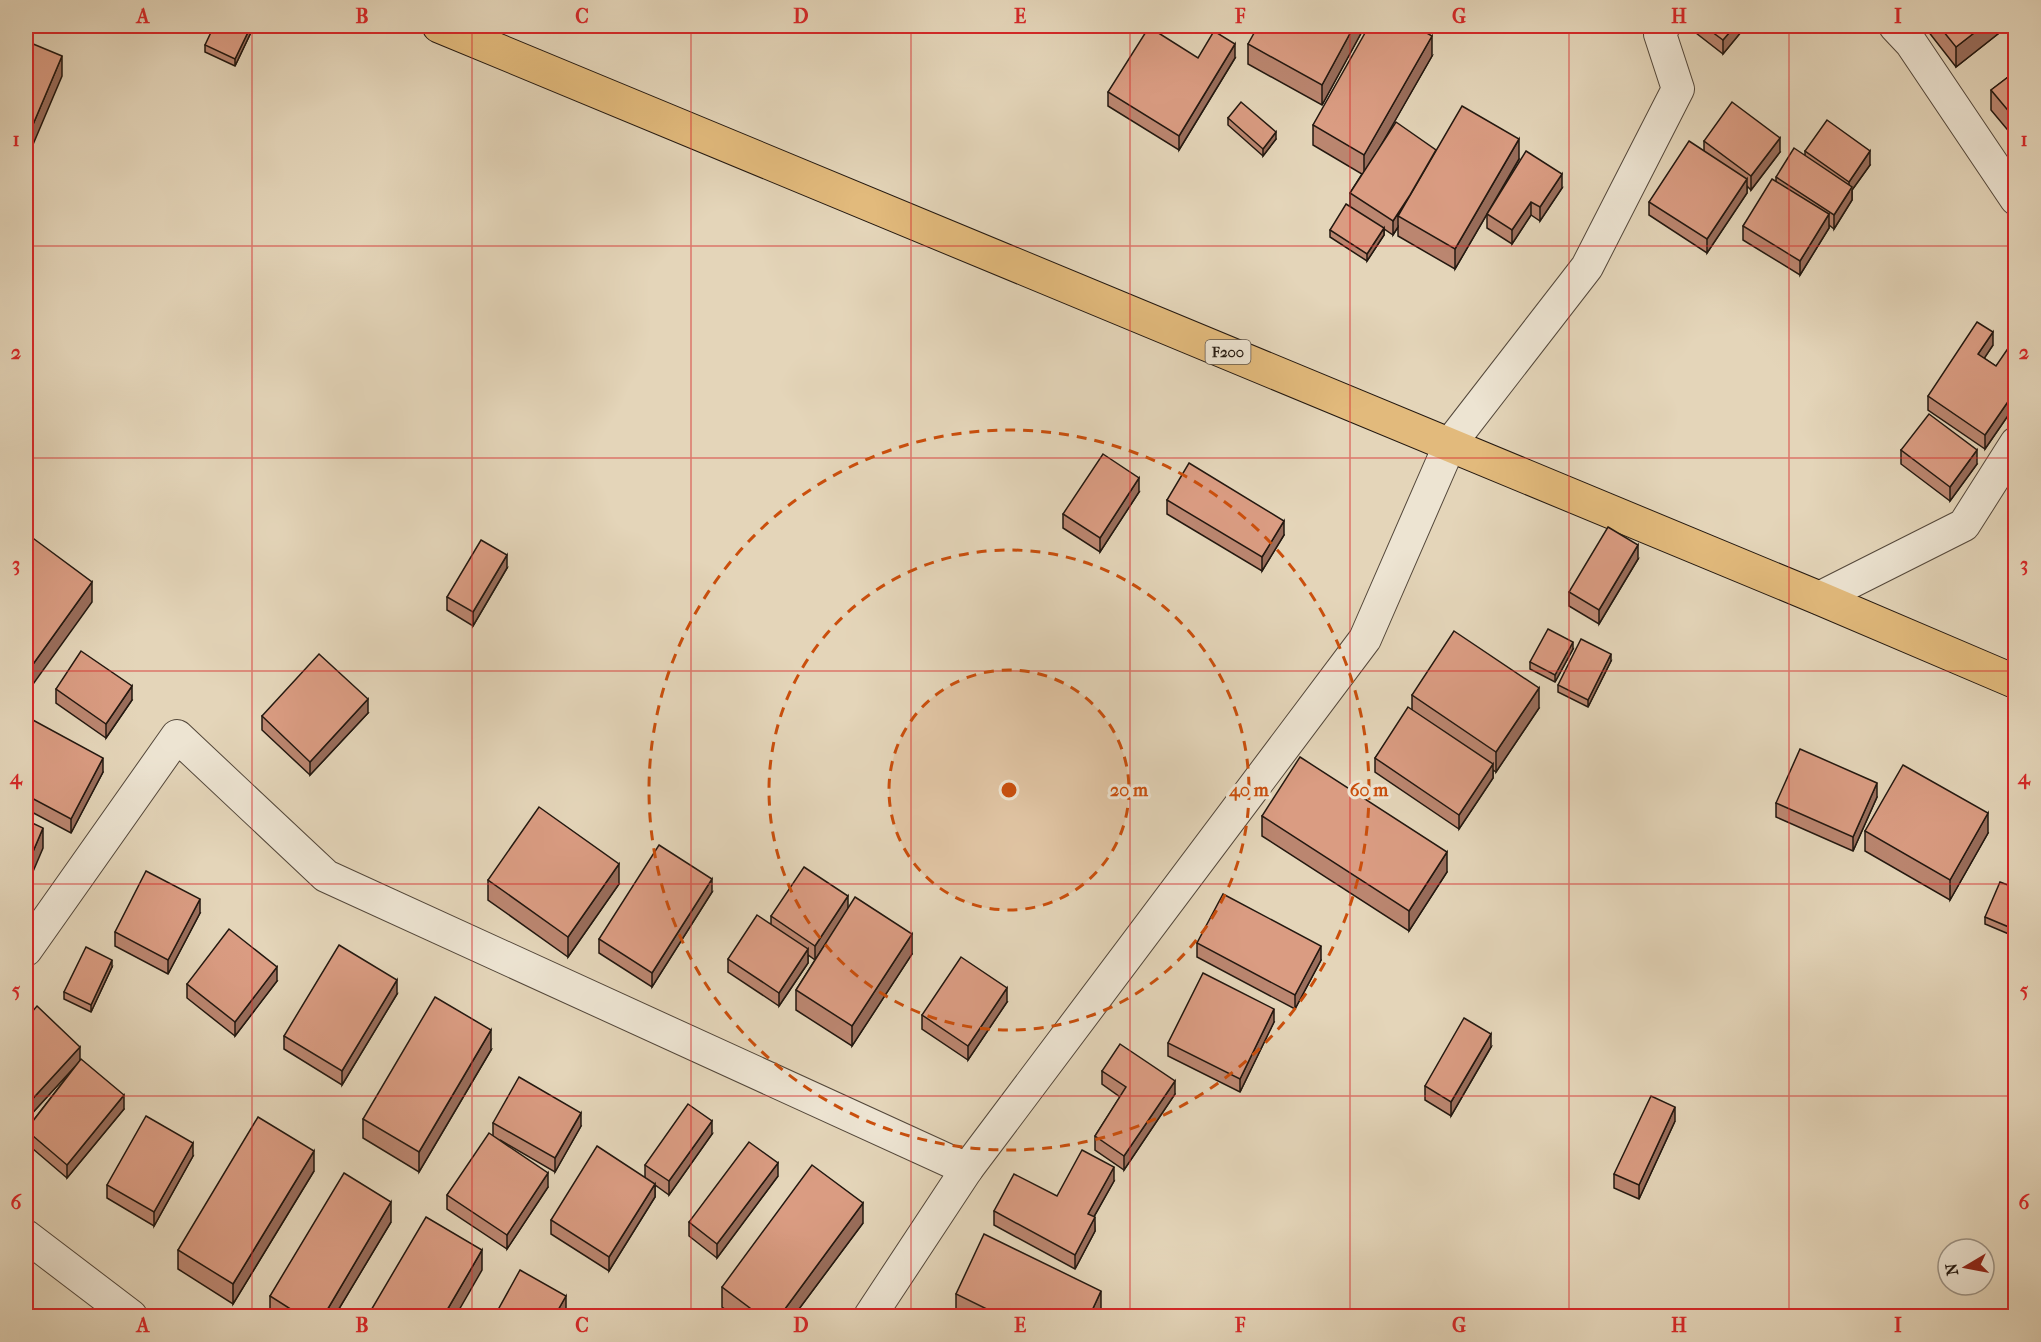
<svg xmlns="http://www.w3.org/2000/svg" width="2041" height="1342" viewBox="0 0 2041 1342" font-family="'IM FELL French Canon',serif">
  <style>
    .lines { fill: none; stroke-linecap: round; stroke-linejoin: round }
    .minor-casing { stroke: #53473a; stroke-width: 34 }
    .primary-casing { stroke: #231810; stroke-width: 35 }
    .minor { stroke: #ede4d2; stroke-width: 32 }
    .primary { stroke: #e2ba7c; stroke-width: 33 }
    .wall { fill: #bb8670; stroke: #231810; stroke-width: 1.5 }
    .shaded-wall { fill: #996d5b; stroke: #231810; stroke-width: 1.5 }
    .building { fill: #da9c82; stroke: #231810; stroke-width: 1.5 }
    .grid { fill: none; stroke: #d62828; stroke-width: 1.5; stroke-opacity: 0.55 }
    .ring { fill: none; stroke: #ca4f0d; stroke-width: 3; stroke-dasharray: 10 8 }
    .labels { text-anchor: middle; dominant-baseline: central; stroke-width: 6; stroke-linejoin: round; paint-order: stroke }
    .shield { fill: #ede4d2; stroke: #60554a; stroke-width: 1.5 }
    .shield-label { font-size: 15px; font-weight: bold; fill: #231810 }
    .centre { fill: #ca4f0d; stroke: #ede4d2; stroke-width: 3 }
    .ring-label { font-size: 18px; text-anchor: middle; font-weight: bold; fill: #ca4f0d; stroke: #ede4d2; stroke-width: 6; stroke-linejoin: round; paint-order: stroke }
    .neatline { fill: none; stroke: #d62828; stroke-width: 2 }
    .grid-label { font-size: 20px; text-anchor: middle; font-weight: bold; fill: #d62828 }
  </style>
  <rect width="100%" height="100%" fill="#e4d5b9"/>
  <filter id="stains"><feTurbulence type="fractalNoise" baseFrequency=".00333" numOctaves="4"/><feColorMatrix values="0 0 0 0 .2 0 0 0 0 .09 0 0 0 0 .02 0 0 0 .5 -.17"/></filter>
  <radialGradient id="worn" r=".72"><stop offset=".6" stop-color="#630" stop-opacity="0"/><stop offset="1" stop-color="#630" stop-opacity=".3"/></radialGradient>
  <g class="lines">
    <defs>
      <g id="minor">
        <polyline points="1895,26 1911,43 2016,199"/>
        <polyline points="1819,598 1964,525 2016,443"/>
        <polyline points="26,950 177,736 326,876 967,1169"/>
        <polyline points="26,1236 131,1316"/>
        <polyline points="870,1316 967,1169 1365,639 1450,444 1587,267 1678,89 1660,34 1664,26"/>
      </g>
      <polyline id="primary" points="439,26 1819,598 2016,682"/>
    </defs>
    <use href="#minor" class="minor-casing"/>
    <use href="#primary" class="primary-casing"/>
    <use href="#minor" class="minor"/>
    <use href="#primary" class="primary"/>
  </g>
  <g class="wall">
    <polygon points="254,26 235,66 205,52 205,45"/>
    <polygon points="1365,26 1322,105 1248,64 1248,44"/>
    <polygon points="1687,26 1746,26 1723,54"/>
    <polygon points="1924,26 2008,26 1956,67"/>
    <polygon points="1432,56 1378,150 1436,150 1519,159 1455,269 1398,236 1398,227 1393,235 1384,229 1384,235 1367,261 1330,237 1330,230 1350,206 1350,193 1362,174 1313,145 1313,125"/>
    <polygon points="1235,58 1179,150 1108,106 1108,92"/>
    <polygon points="2016,71 2016,140 1991,110 1991,90"/>
    <polygon points="1228,118 1276,139 1263,156 1228,125"/>
    <polygon points="1704,141 1780,152 1751,190 1747,186 1747,193 1707,253 1649,215 1649,202 1704,151"/>
    <polygon points="1805,151 1870,165 1852,190 1852,200 1834,229 1829,225 1829,228 1800,275 1743,240 1743,226 1776,181 1776,177 1805,155"/>
    <polygon points="1562,188 1540,221 1531,215 1512,244 1487,228 1487,214"/>
    <polygon points="1993,345 1984,358 1996,366 2016,347 2016,404 1985,449 1928,410 1928,396"/>
    <polygon points="1901,450 1977,464 1950,501 1901,464"/>
    <polygon points="1139,492 1100,552 1063,528 1063,514"/>
    <polygon points="1167,500 1284,535 1262,571 1167,514"/>
    <polygon points="1638,559 1599,624 1569,606 1569,592"/>
    <polygon points="507,568 473,626 447,610 447,597"/>
    <polygon points="1573,649 1555,682 1530,669 1530,662"/>
    <polygon points="1611,661 1588,707 1558,692 1558,685"/>
    <polygon points="56,689 132,700 106,738 56,703"/>
    <polygon points="1412,695 1539,708 1496,772 1493,770 1493,778 1459,829 1375,772 1375,758 1412,710"/>
    <polygon points="368,713 310,775 262,730 262,716"/>
    <polygon points="26,728 103,772 71,833 26,809"/>
    <polygon points="1877,797 1853,851 1776,817 1776,803"/>
    <polygon points="1262,816 1447,872 1409,931 1262,836"/>
    <polygon points="1865,831 1988,833 1950,900 1865,851"/>
    <polygon points="2016,864 2016,884 2011,882 2011,875"/>
    <polygon points="488,880 619,884 568,957 488,900"/>
    <polygon points="2016,888 2016,937 1985,924 1985,917"/>
    <polygon points="712,892 652,987 599,953 599,939"/>
    <polygon points="848,909 912,954 852,1046 796,1010 796,990 815,960 808,955 808,963 779,1006 728,972 728,959 771,924 771,916"/>
    <polygon points="200,913 168,974 115,946 115,932"/>
    <polygon points="1197,943 1321,960 1295,1009 1197,957"/>
    <polygon points="112,967 91,1012 64,999 64,992"/>
    <polygon points="277,981 235,1036 187,998 187,984"/>
    <polygon points="397,994 342,1085 284,1049 284,1036"/>
    <polygon points="1007,1002 968,1060 922,1029 922,1015"/>
    <polygon points="1274,1022 1240,1092 1168,1056 1168,1043"/>
    <polygon points="1491,1047 1451,1116 1425,1100 1425,1086"/>
    <polygon points="491,1050 419,1172 363,1138 363,1119"/>
    <polygon points="80,1060 124,1109 67,1178 26,1143 26,1130 76,1065 26,1120"/>
    <polygon points="1102,1071 1175,1094 1124,1170 1095,1150 1095,1136 1120,1097 1102,1084"/>
    <polygon points="1675,1121 1639,1199 1614,1188 1614,1174"/>
    <polygon points="493,1123 581,1126 555,1172 500,1140 548,1187 507,1249 447,1209 447,1195 493,1136"/>
    <polygon points="712,1134 669,1195 655,1185 655,1197 609,1271 551,1234 551,1220 645,1178 645,1165"/>
    <polygon points="193,1156 154,1226 107,1198 107,1185"/>
    <polygon points="314,1171 233,1304 178,1269 178,1250"/>
    <polygon points="778,1176 717,1258 689,1236 689,1222"/>
    <polygon points="1114,1181 1094,1217 1095,1231 1075,1269 994,1225 994,1211 1057,1196"/>
    <polygon points="391,1222 334,1317 270,1317 270,1296"/>
    <polygon points="863,1223 793,1317 736,1317 722,1307 722,1287"/>
    <polygon points="956,1294 1101,1311 1099,1317 962,1317 956,1313"/>
  </g>
  <g class="shaded-wall">
    <polygon points="251,26 254,26 235,66 235,59"/>
    <polygon points="1354,26 1365,26 1322,105 1322,85"/>
    <polygon points="1735,26 1746,26 1723,54 1723,40"/>
    <polygon points="1983,26 2008,26 1956,67 1956,47"/>
    <polygon points="1432,36 1432,56 1364,175 1364,155"/>
    <polygon points="1235,44 1235,58 1179,150 1179,136"/>
    <polygon points="62,56 62,76 26,161 26,141"/>
    <polygon points="1276,132 1276,139 1263,156 1263,149"/>
    <polygon points="1780,138 1780,152 1751,190 1751,176"/>
    <polygon points="1519,139 1519,159 1455,269 1455,249"/>
    <polygon points="1439,151 1398,216 1398,227 1393,235 1393,221"/>
    <polygon points="1870,151 1870,165 1852,190 1852,200 1834,229 1834,215 1849,192 1849,182"/>
    <polygon points="1562,174 1562,188 1540,221 1540,207"/>
    <polygon points="1747,179 1747,193 1707,253 1707,239"/>
    <polygon points="1531,202 1531,215 1512,244 1512,230"/>
    <polygon points="1829,214 1829,228 1800,275 1800,261"/>
    <polygon points="1384,228 1384,235 1367,261 1367,254"/>
    <polygon points="1993,332 1993,345 1978,368 1978,354"/>
    <polygon points="2016,390 2016,404 1985,449 1985,435"/>
    <polygon points="1977,450 1977,464 1950,501 1950,487"/>
    <polygon points="1139,478 1139,492 1100,552 1100,538"/>
    <polygon points="1284,521 1284,535 1262,571 1262,557"/>
    <polygon points="1638,545 1638,559 1599,624 1599,610"/>
    <polygon points="507,555 507,568 473,626 473,612"/>
    <polygon points="92,582 92,602 26,694 26,674"/>
    <polygon points="1573,642 1573,649 1555,682 1555,675"/>
    <polygon points="1611,654 1611,661 1588,707 1588,700"/>
    <polygon points="132,686 132,700 106,738 106,724"/>
    <polygon points="1539,688 1539,708 1496,772 1496,752"/>
    <polygon points="368,699 368,713 310,775 310,762"/>
    <polygon points="103,758 103,772 71,833 71,819"/>
    <polygon points="1493,764 1493,778 1459,829 1459,815"/>
    <polygon points="1877,783 1877,797 1853,851 1853,837"/>
    <polygon points="1988,813 1988,833 1950,900 1950,880"/>
    <polygon points="43,828 43,848 26,888 26,868"/>
    <polygon points="1447,852 1447,872 1409,931 1409,911"/>
    <polygon points="619,864 619,884 568,957 568,937"/>
    <polygon points="712,879 712,892 652,987 652,973"/>
    <polygon points="848,896 848,910 815,960 815,946"/>
    <polygon points="200,899 200,913 168,974 168,960"/>
    <polygon points="912,934 912,954 852,1046 852,1026"/>
    <polygon points="1321,946 1321,960 1295,1009 1295,995"/>
    <polygon points="808,949 808,963 779,1006 779,993"/>
    <polygon points="112,960 112,967 91,1012 91,1005"/>
    <polygon points="277,967 277,981 235,1036 235,1022"/>
    <polygon points="397,980 397,994 342,1085 342,1071"/>
    <polygon points="1007,988 1007,1002 968,1060 968,1046"/>
    <polygon points="1274,1009 1274,1022 1240,1092 1240,1079"/>
    <polygon points="491,1030 491,1050 419,1172 419,1152"/>
    <polygon points="1491,1034 1491,1047 1451,1116 1451,1102"/>
    <polygon points="80,1047 80,1061 26,1120 26,1106"/>
    <polygon points="1175,1081 1175,1094 1124,1170 1124,1156"/>
    <polygon points="124,1095 124,1109 67,1178 67,1165"/>
    <polygon points="1675,1107 1675,1121 1639,1199 1639,1185"/>
    <polygon points="581,1113 581,1126 555,1172 555,1158"/>
    <polygon points="712,1121 712,1134 669,1195 669,1181"/>
    <polygon points="193,1143 193,1156 154,1226 154,1212"/>
    <polygon points="314,1151 314,1171 233,1304 233,1284"/>
    <polygon points="778,1163 778,1176 717,1258 717,1244"/>
    <polygon points="1114,1167 1114,1181 1088,1227 1088,1214"/>
    <polygon points="548,1173 548,1187 507,1249 507,1235"/>
    <polygon points="655,1184 655,1197 609,1271 609,1257"/>
    <polygon points="391,1202 391,1222 334,1317 323,1317"/>
    <polygon points="863,1203 863,1223 793,1317 779,1317"/>
    <polygon points="1095,1217 1095,1231 1075,1269 1075,1255"/>
    <polygon points="482,1250 482,1270 455,1317 443,1317"/>
    <polygon points="1101,1291 1101,1311 1099,1317 1089,1317"/>
    <polygon points="566,1296 566,1316 554,1317"/>
  </g>
  <g class="building">
    <polygon points="214,26 251,26 235,59 205,45"/>
    <polygon points="1258,26 1354,26 1322,85 1248,44"/>
    <polygon points="1369,26 1415,26 1432,36 1364,155 1313,125"/>
    <polygon points="1704,26 1735,26 1723,40"/>
    <polygon points="1939,26 1983,26 1956,47"/>
    <polygon points="1149,27 1198,58 1214,31 1235,44 1179,136 1108,92"/>
    <polygon points="26,41 62,56 26,141"/>
    <polygon points="2016,71 2016,120 1991,90"/>
    <polygon points="1241,102 1276,132 1263,149 1228,118"/>
    <polygon points="1732,102 1780,138 1751,176 1704,141"/>
    <polygon points="1462,106 1519,139 1455,249 1398,216"/>
    <polygon points="1827,120 1870,151 1849,182 1805,151"/>
    <polygon points="1396,122 1436,150 1410,195 1393,221 1350,193"/>
    <polygon points="1689,141 1747,179 1707,239 1649,202"/>
    <polygon points="1794,148 1852,187 1834,215 1776,177"/>
    <polygon points="1526,151 1562,174 1540,207 1531,202 1512,230 1487,214"/>
    <polygon points="1772,179 1829,214 1800,261 1743,226"/>
    <polygon points="1346,204 1384,228 1367,254 1330,230"/>
    <polygon points="1977,322 1993,332 1978,354 1996,366 2011,344 2016,347 2016,390 1985,435 1928,396"/>
    <polygon points="1929,414 1977,450 1950,487 1901,450"/>
    <polygon points="1103,454 1139,478 1100,538 1063,514"/>
    <polygon points="1189,463 1284,521 1262,557 1167,500"/>
    <polygon points="1608,527 1638,545 1599,610 1569,592"/>
    <polygon points="26,533 92,582 26,674"/>
    <polygon points="481,540 507,555 473,612 447,597"/>
    <polygon points="1548,629 1573,642 1555,675 1530,662"/>
    <polygon points="1454,631 1539,688 1496,752 1412,695"/>
    <polygon points="1581,639 1611,654 1588,700 1558,685"/>
    <polygon points="81,651 132,686 106,724 56,689"/>
    <polygon points="319,654 368,699 310,762 262,716"/>
    <polygon points="1408,707 1493,764 1459,815 1375,758"/>
    <polygon points="31,719 103,758 71,819 26,795 26,728"/>
    <polygon points="1800,749 1877,783 1853,837 1776,803"/>
    <polygon points="1300,757 1447,852 1409,911 1262,816"/>
    <polygon points="1903,765 1988,813 1950,880 1865,831"/>
    <polygon points="539,807 619,864 568,937 488,880"/>
    <polygon points="26,820 43,828 26,868"/>
    <polygon points="659,845 712,879 652,973 599,939"/>
    <polygon points="2016,864 2016,877 2011,875"/>
    <polygon points="804,867 848,896 815,946 771,916"/>
    <polygon points="146,871 200,899 168,960 115,932"/>
    <polygon points="2000,882 2016,888 2016,930 1985,917"/>
    <polygon points="1223,894 1321,946 1295,995 1197,943"/>
    <polygon points="855,897 912,934 852,1026 796,990"/>
    <polygon points="757,915 808,949 779,993 728,959"/>
    <polygon points="229,929 277,967 235,1022 187,984"/>
    <polygon points="339,945 397,980 342,1071 284,1036"/>
    <polygon points="86,947 112,960 91,1005 64,992"/>
    <polygon points="961,957 1007,988 968,1046 922,1015"/>
    <polygon points="1203,973 1274,1009 1240,1079 1168,1043"/>
    <polygon points="435,997 491,1030 419,1152 363,1119"/>
    <polygon points="37,1006 80,1047 26,1106 26,1019"/>
    <polygon points="1464,1018 1491,1034 1451,1102 1425,1086"/>
    <polygon points="1120,1044 1175,1081 1124,1156 1095,1136 1126,1087 1102,1071"/>
    <polygon points="81,1059 124,1095 67,1165 26,1130"/>
    <polygon points="519,1077 581,1113 555,1158 493,1123"/>
    <polygon points="1651,1096 1675,1107 1639,1185 1614,1174"/>
    <polygon points="688,1104 712,1121 669,1181 645,1165"/>
    <polygon points="146,1116 193,1143 154,1212 107,1185"/>
    <polygon points="258,1117 314,1151 233,1284 178,1250"/>
    <polygon points="489,1133 548,1173 507,1235 447,1195"/>
    <polygon points="749,1142 778,1163 717,1244 689,1222"/>
    <polygon points="597,1146 655,1184 609,1257 551,1220"/>
    <polygon points="1082,1150 1114,1167 1088,1214 1095,1217 1075,1255 994,1211 1014,1174 1057,1196"/>
    <polygon points="812,1165 863,1203 779,1317 762,1317 722,1287"/>
    <polygon points="344,1173 391,1202 323,1317 303,1317 270,1296"/>
    <polygon points="426,1217 482,1250 443,1317 367,1317"/>
    <polygon points="984,1234 1101,1291 1089,1317 1003,1317 956,1294"/>
    <polygon points="520,1270 566,1296 554,1317 494,1317"/>
  </g>
  <path class="grid" d="M252 26V1316M472 26V1316M691 26V1316M911 26V1316M1130 26V1316M1350 26V1316M1569 26V1316M1789 26V1316M26 246H2016M26 458H2016M26 671H2016M26 884H2016M26 1096H2016"/>
  <circle cx="1009" cy="790" r="120" fill="#ca4f0d" fill-opacity=".12"/>
  <g class="ring">
    <circle cx="1009" cy="790" r="120"/>
    <circle cx="1009" cy="790" r="240"/>
    <circle cx="1009" cy="790" r="360"/>
  </g>
  <g class="labels">
    <rect class="shield" x="1205.5" y="340" width="45" height="24" rx="4.5"/>
    <g class="shield-label">
      <text x="1228" y="352">F200</text>
    </g>
  </g>
  <circle cx="1009" cy="790" r="9" class="centre"/>
  <g class="ring-label">
    <text x="1129" y="796">20 m</text>
    <text x="1249" y="796">40 m</text>
    <text x="1369" y="796">60 m</text>
  </g>
  <rect width="2041" height="1342" fill="none" stroke="#e4d5b9" stroke-width="66"/>
  <g transform="translate(1966 1267) rotate(260)"><circle r="28" fill="#ede4d2" stroke="#9c9284" stroke-width="1.5"/>
  <path d="M0-4.5L10 22L0 15L-10 22Z" fill="#8f2418"/>
  <text y="-9" font-size="16" font-weight="bold" text-anchor="middle" fill="#231810">N</text>
  </g>
  <rect x="33" y="33" width="1975" height="1276" class="neatline"/>
  <g class="grid-label">
    <text x="143" y="23">A</text>
    <text x="362" y="23">B</text>
    <text x="582" y="23">C</text>
    <text x="801" y="23">D</text>
    <text x="1020" y="23">E</text>
    <text x="1240" y="23">F</text>
    <text x="1459" y="23">G</text>
    <text x="1679" y="23">H</text>
    <text x="1898" y="23">I</text>
    <text x="16" y="146">1</text>
    <text x="2024" y="146">1</text>
    <text x="16" y="359">2</text>
    <text x="2024" y="359">2</text>
    <text x="16" y="571">3</text>
    <text x="2024" y="571">3</text>
    <text x="16" y="784">4</text>
    <text x="2024" y="784">4</text>
    <text x="16" y="997">5</text>
    <text x="2024" y="997">5</text>
    <text x="16" y="1209">6</text>
    <text x="2024" y="1209">6</text>
    <text x="143" y="1332">A</text>
    <text x="362" y="1332">B</text>
    <text x="582" y="1332">C</text>
    <text x="801" y="1332">D</text>
    <text x="1020" y="1332">E</text>
    <text x="1240" y="1332">F</text>
    <text x="1459" y="1332">G</text>
    <text x="1679" y="1332">H</text>
    <text x="1898" y="1332">I</text>
  </g>
  <rect width="100%" height="100%" filter="url(#stains)"/>
  <rect width="100%" height="100%" fill="url(#worn)"/>
</svg>
